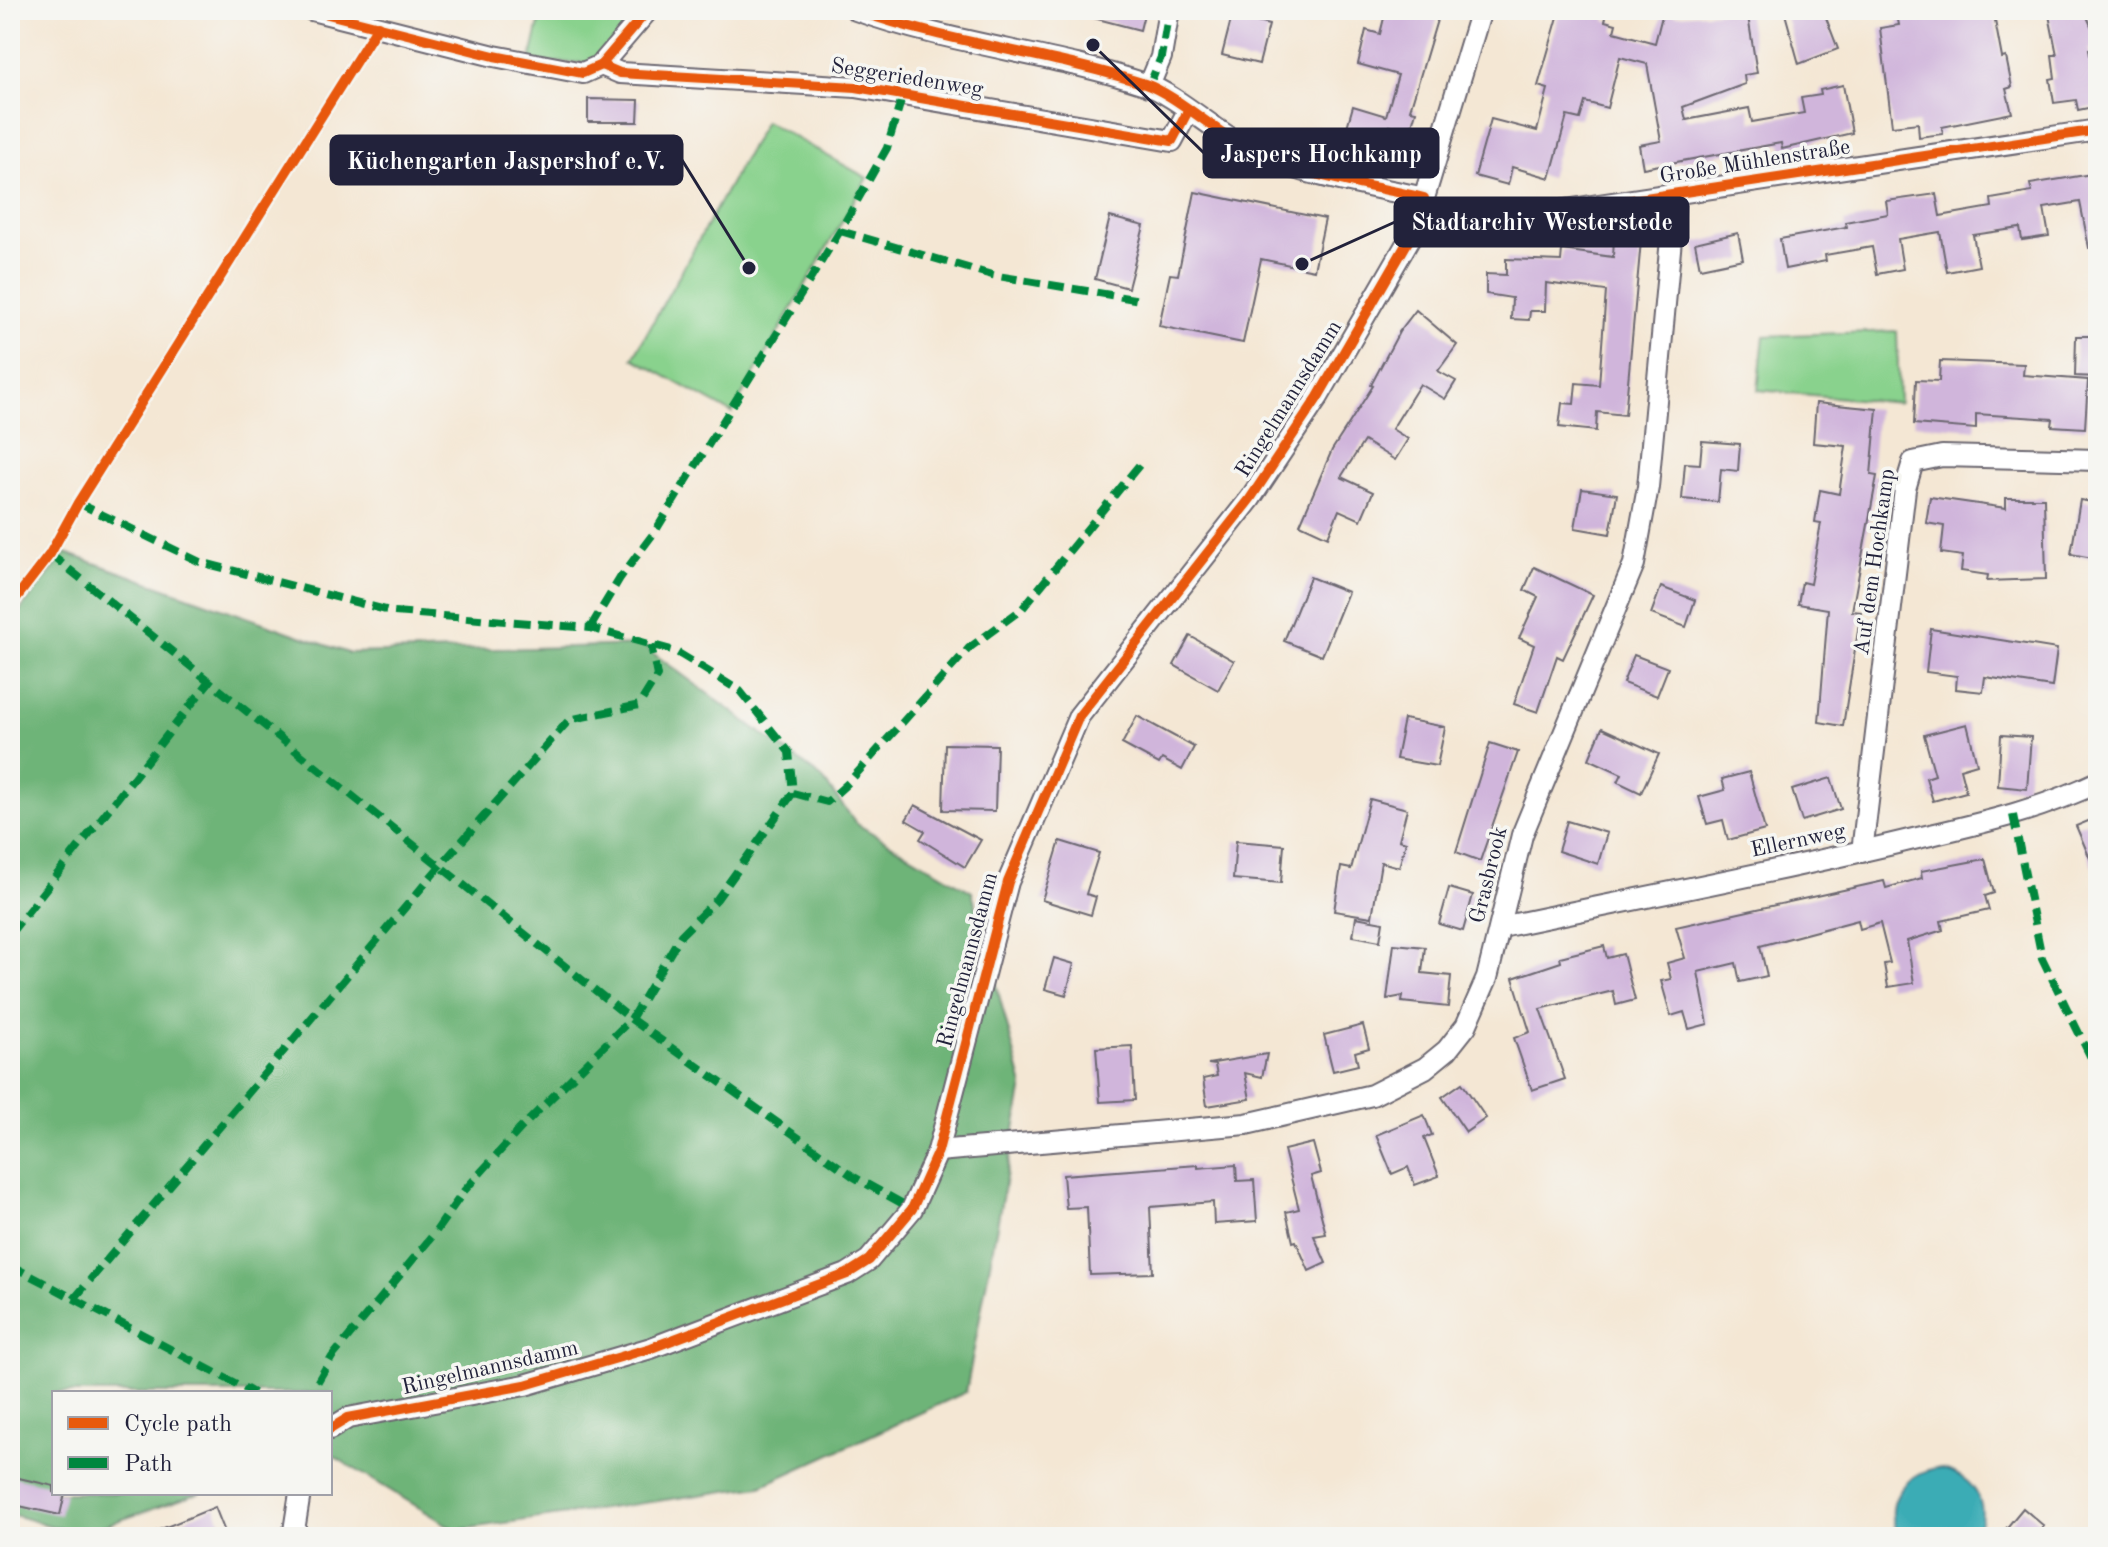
<svg xmlns="http://www.w3.org/2000/svg" width="2108" height="1547" viewBox="0 0 2108 1547" font-family="'Old Standard TT',serif">
  <style>
    .green { fill: #89d28d; stroke: #567a64; stroke-width: 2 }
    .forest { fill: #6eb478; stroke: #486b5a; stroke-width: 2 }
    .water { fill: #3aacb5; stroke: #2e6778; stroke-width: 2 }
    .building { fill: #d0b5db }
    .lines { fill: none; stroke-linecap: round; stroke-linejoin: round }
    .street-casing { stroke: #6c6771; stroke-width: 24 }
    .street { stroke: #fff; stroke-width: 20 }
    .quiet { stroke: #00873e; stroke-width: 8; stroke-dasharray: 16 8; stroke-linecap: butt }
    .cycleway-casing { stroke: #f6f6f2; stroke-width: 15 }
    .cycleway { stroke: #e8590c; stroke-width: 10 }
    .labels { text-anchor: middle; dominant-baseline: central; stroke-width: 7; stroke-linejoin: round; paint-order: stroke }
    .street-label { font-size: 22px; fill: #22223b; stroke: #f6f6f2 }
    .leader { fill: none; stroke: #22223b; stroke-width: 3 }
    .callout-dot { fill: #22223b; stroke: #f6f6f2; stroke-width: 3 }
    .callout { fill: #22223b; stroke: #22223b; stroke-width: 3 }
    .callout-label { font-size: 24px; text-anchor: middle; font-weight: bold; fill: #fff }
  </style>
  <rect width="100%" height="100%" fill="#f6f6f2"/>
  <filter id="ink" filterUnits="userSpaceOnUse"><feTurbulence type="fractalNoise" baseFrequency=".0125" numOctaves="2"/><feDisplacementMap in="SourceGraphic" scale="16" xChannelSelector="R" yChannelSelector="G"/><feConvolveMatrix kernelMatrix="1 2 1 2 8 2 1 2 1" color-interpolation-filters="sRGB"/></filter>
  <filter id="wash" filterUnits="userSpaceOnUse"><feTurbulence type="fractalNoise" baseFrequency=".006" numOctaves="4" result="noise"/><feDisplacementMap in="SourceGraphic" scale="32" xChannelSelector="R" yChannelSelector="G"/><feGaussianBlur stdDeviation="1.8" result="paint"/><feColorMatrix in="noise" values="0 0 0 0 0 0 0 0 0 0 0 0 0 0 0 0 0 1.4 0 .05"/><feComposite in="paint" operator="in"/></filter>
  <g filter="url(#wash)">
    <rect width="100%" height="100%" fill="#f4e7d4"/>
    <g class="green">
      <polygon points="542,10 654,10 600,63 530,62"/>
      <polygon points="765,121 867,178 732,413 633,358"/>
      <polygon points="1897,331 1899,403 1758,390 1764,336"/>
    </g>
    <polygon class="forest" points="66,553 348,653 642,645 821,777 857,824 972,892 1023,1086 966,1392 761,1486 456,1530 330,1454 330,1393 54,1393 54,1493 200,1493 79,1534 10,1514 10,623"/>
    <path class="water" d="M1936 1468C1971 1472 1994 1504 1975 1537H1900C1881 1505 1903 1475 1936 1468Z"/>
    <g id="blocks">
      <g class="building">
        <polygon points="1087,10 1145,10 1140,30 1086,16"/>
        <polygon points="1386,10 1440,10 1410,110 1416,111 1410,132 1390,126 1380,159 1341,148 1353,106 1386,116 1398,75 1358,64 1366,30 1380,34"/>
        <polygon points="1560,10 1608,10 1605,21 1616,24 1614,32 1655,43 1663,12 1677,15 1747,10 1757,73 1744,75 1745,84 1683,107 1686,120 1749,108 1752,122 1804,113 1801,98 1821,95 1820,90 1843,85 1852,133 1782,149 1781,143 1643,168 1639,145 1661,141 1647,64 1620,57 1607,108 1585,102 1580,119 1567,116 1550,178 1512,167 1508,185 1475,176 1491,119 1537,131 1548,89 1538,86"/>
        <polygon points="1784,10 1823,10 1838,49 1799,64"/>
        <polygon points="1896,10 1993,10 2002,58 2006,57 2012,87 2006,89 2012,113 1942,127 1943,134 1919,137 1918,123 1892,126 1880,28 1899,25"/>
        <polygon points="2048,10 2084,10 2092,28 2098,27 2098,48 2089,49 2098,106 2078,110 2076,100 2054,103 2050,79 2055,78 2052,55 2057,55"/>
        <polygon points="1232,16 1269,25 1259,64 1222,55"/>
        <polygon points="588,99 639,100 638,122 588,122"/>
        <polygon points="2098,173 2098,248 2089,248 2080,202 2044,208 2049,236 2022,240 2020,228 1973,235 1979,266 1947,272 1940,232 1898,239 1903,269 1877,274 1872,247 1825,255 1826,261 1785,269 1780,239 1846,227 1845,222 1888,214 1886,201 1936,194 1940,216 1992,207 1991,199 2032,192 2030,184"/>
        <polygon points="1195,192 1325,219 1314,270 1261,259 1243,343 1159,326 1170,274 1178,275"/>
        <polygon points="1110,217 1144,226 1128,288 1095,279"/>
        <polygon points="1738,233 1743,259 1700,268 1695,243"/>
        <polygon points="1614,238 1641,241 1625,415 1597,412 1596,431 1559,427 1562,403 1574,404 1576,383 1599,385 1606,291 1546,283 1545,311 1530,311 1529,320 1511,319 1512,298 1486,294 1486,274 1506,275 1506,259 1561,261 1562,250 1613,257"/>
        <polygon points="1416,310 1457,345 1438,371 1456,381 1445,399 1420,384 1392,429 1408,439 1395,460 1364,441 1341,477 1373,492 1361,520 1339,510 1328,537 1300,524 1332,450 1373,386 1371,385 1399,332"/>
        <polygon points="2076,336 2098,336 2098,377 2075,376"/>
        <polygon points="1940,361 2024,364 2023,375 2088,380 2085,428 2052,426 2053,419 1976,414 1976,429 1914,424 1916,380 1939,381"/>
        <polygon points="1816,403 1877,409 1871,475 1877,476 1852,611 1861,612 1843,726 1819,722 1828,609 1798,604 1802,582 1810,584 1821,523 1815,522 1820,490 1839,494 1846,446 1813,443"/>
        <polygon points="1702,441 1740,444 1738,471 1721,469 1718,502 1682,499 1685,463 1700,464"/>
        <polygon points="1582,489 1617,494 1610,534 1575,528"/>
        <polygon points="1930,497 2006,508 2006,498 2044,498 2046,579 1987,581 1988,575 1961,571 1963,556 1941,553 1944,526 1926,523"/>
        <polygon points="2080,500 2098,503 2098,559 2071,554"/>
        <polygon points="1534,567 1593,595 1563,659 1557,656 1538,712 1514,704 1534,645 1519,638 1538,597 1524,590"/>
        <polygon points="1310,577 1348,592 1322,656 1284,641"/>
        <polygon points="1661,587 1695,600 1686,627 1651,614"/>
        <polygon points="1931,629 2057,649 2052,687 1985,677 1983,692 1956,689 1957,676 1926,672"/>
        <polygon points="1190,636 1234,661 1218,690 1174,665"/>
        <polygon points="1634,655 1668,668 1657,696 1623,683"/>
        <polygon points="1137,716 1194,747 1182,770 1162,759 1159,764 1122,744"/>
        <polygon points="1404,719 1445,727 1437,766 1396,759"/>
        <polygon points="1967,724 1977,764 1960,769 1966,792 1933,801 1926,778 1935,775 1924,735"/>
        <polygon points="1602,728 1659,754 1641,793 1618,782 1622,774 1589,759"/>
        <polygon points="2001,735 2031,737 2027,789 1998,786"/>
        <polygon points="1490,743 1518,752 1480,861 1456,852"/>
        <polygon points="945,744 997,745 995,811 943,810"/>
        <polygon points="1749,772 1765,830 1728,840 1723,820 1707,824 1699,797 1725,790 1722,779"/>
        <polygon points="1831,778 1841,809 1802,821 1792,790"/>
        <polygon points="1370,799 1407,809 1399,840 1406,842 1399,867 1381,862 1372,917 1334,911 1341,867 1351,869"/>
        <polygon points="915,805 981,840 965,867 920,839 925,831 906,820"/>
        <polygon points="2098,817 2098,877 2076,826"/>
        <polygon points="1567,821 1607,833 1598,864 1558,851"/>
        <polygon points="1060,841 1099,853 1086,894 1096,897 1091,915 1042,900"/>
        <polygon points="1236,841 1284,845 1281,883 1233,879"/>
        <polygon points="1985,859 1994,893 1985,896 1989,910 1941,921 1943,930 1907,941 1914,983 1888,987 1884,964 1890,963 1880,923 1860,929 1858,920 1760,946 1767,976 1740,982 1736,963 1698,972 1708,1024 1689,1029 1684,1012 1671,1016 1661,981 1671,979 1667,963 1685,958 1676,927 1884,881 1886,888 1922,878 1921,871"/>
        <polygon points="1449,888 1473,895 1463,931 1439,924"/>
        <polygon points="1356,917 1383,922 1380,941 1353,936"/>
        <polygon points="1394,944 1425,947 1422,973 1451,976 1448,1007 1402,1002 1403,996 1387,999"/>
        <polygon points="1604,946 1607,958 1623,954 1635,1000 1616,1005 1613,991 1540,1009 1565,1079 1532,1090 1514,1038 1530,1032 1513,978 1561,962 1560,957"/>
        <polygon points="1054,958 1074,964 1066,995 1045,989"/>
        <polygon points="1363,1025 1369,1048 1355,1052 1358,1065 1333,1071 1324,1035"/>
        <polygon points="1132,1046 1135,1100 1100,1102 1096,1048"/>
        <polygon points="1267,1054 1262,1077 1245,1073 1250,1099 1207,1106 1203,1079 1217,1076 1215,1065 1208,1064"/>
        <polygon points="1462,1083 1486,1118 1466,1132 1442,1097"/>
        <polygon points="1424,1115 1432,1135 1424,1138 1439,1176 1415,1185 1408,1167 1392,1174 1376,1135"/>
        <polygon points="1313,1143 1321,1173 1311,1176 1326,1234 1314,1236 1326,1263 1309,1271 1296,1241 1293,1242 1286,1212 1299,1209 1284,1150"/>
        <polygon points="1198,1165 1198,1168 1236,1165 1237,1181 1254,1180 1257,1221 1214,1224 1213,1202 1150,1207 1153,1273 1090,1275 1087,1207 1066,1208 1063,1175"/>
        <polygon points="10,1476 54,1486 54,1493 65,1493 60,1515 10,1504"/>
        <polygon points="215,1507 227,1537 144,1537 144,1536"/>
        <polygon points="2023,1508 2044,1526 2035,1537 1999,1537"/>
      </g>
    </g>
  </g>
  <g filter="url(#ink)">
    <use href="#blocks" fill-opacity="0" stroke="#6c6771" stroke-width="2"/>
    <g class="lines">
      <defs>
        <g id="street">
          <polyline points="312,10 494,56 583,73 601,65 648,10"/>
          <path d="M856 10C950 44 1050 53 1145 84 1177 95 1220 136 1254 152 1306 177 1368 185 1424 198"/>
          <polyline points="601,65 620,73 856,87 1172,141 1188,111"/>
          <polyline points="1149,86 1161,57 1169,10"/>
          <polyline points="1421,212 1440,221 1472,224 2098,130"/>
          <polyline points="1862,852 1905,489 1913,462 1942,456 2098,460"/>
          <path d="M1501 927C1634 899 1768 874 1901 842 1968 826 2035 813 2098 782"/>
          <polyline points="938,1151 1246,1124 1372,1095 1425,1068 1447,1050 1466,1026 1487,978 1522,835 1634,564 1648,487 1675,196"/>
          <polyline points="330,1429 348,1418 525,1385 651,1348 847,1274 869,1260 912,1209 938,1151 1008,882 1079,716 1250,499 1318,397 1414,231 1481,10"/>
          <polyline points="293,1537 300,1493"/>
        </g>
      </defs>
      <use href="#street" class="street-casing"/>
      <use href="#street" class="street"/>
      <g class="quiet">
        <polyline points="1149,86 1161,57 1169,10"/>
        <polyline points="840,231 992,275 1140,300"/>
        <polyline points="78,503 200,562 394,612 590,628 675,651 740,691 789,752 793,793 717,899 681,935 631,1019 520,1129 464,1191 434,1234 332,1357 311,1393"/>
        <polyline points="50,554 631,1019 854,1177 912,1209"/>
        <polyline points="590,628 620,578 656,530 840,231 887,148 903,94"/>
        <polyline points="793,793 827,802 849,782 969,648 1022,609 1140,464"/>
        <polyline points="2013,815 2042,958 2098,1072"/>
        <polyline points="10,934 209,682"/>
        <polyline points="10,1265 254,1393"/>
        <polyline points="74,1299 440,866 569,720 639,705 657,676 651,645"/>
      </g>
      <defs>
        <g id="cycleway">
          <polyline points="312,10 494,56 583,73 601,65 648,10"/>
          <polyline points="601,65 620,73 856,87 1172,141 1188,111"/>
          <polyline points="1421,212 1440,221 1472,224 2098,130"/>
          <polyline points="10,606 50,554 78,503 378,26"/>
          <path d="M330 1429 348 1418 525 1385 651 1348 847 1274 869 1260 912 1209 938 1151 1008 882 1079 716 1250 499 1318 397 1414 231 1424 198C1368 185 1306 177 1254 152 1220 136 1177 95 1145 84 1050 53 950 44 856 10"/>
        </g>
      </defs>
      <use href="#cycleway" class="cycleway-casing"/>
      <use href="#cycleway" class="cycleway"/>
    </g>
  </g>
  <g class="labels">
    <g class="street-label">
      <text transform="translate(907 78) rotate(9)">Seggeriedenweg</text>
      <text transform="translate(1755 162) rotate(-9)">Große Mühlenstraße</text>
      <text transform="translate(1289 399) rotate(-58)">Ringelmannsdamm</text>
      <text transform="translate(1875 562) rotate(-82)">Auf dem Hochkamp</text>
      <text transform="translate(1798 841) rotate(-12)">Ellernweg</text>
      <text transform="translate(1489 875) rotate(-76)">Grasbrook</text>
      <text transform="translate(968 960) rotate(-75)">Ringelmannsdamm</text>
      <text transform="translate(490 1368) rotate(-13)">Ringelmannsdamm</text>
    </g>
  </g>
  <path class="leader" d="M1093 45L1204 153M749 268L682 160M1302 264L1395 222"/>
  <g class="callout-dot">
    <circle cx="1093" cy="45" r="8"/>
    <circle cx="749" cy="268" r="8"/>
    <circle cx="1302" cy="264" r="8"/>
  </g>
  <g class="callout">
    <rect x="1204" y="129" width="234" height="48" rx="8"/>
    <rect x="331" y="136" width="351" height="48" rx="8"/>
    <rect x="1395" y="198" width="293" height="48" rx="8"/>
  </g>
  <g class="callout-label">
    <text x="1321" y="162">Jaspers Hochkamp</text>
    <text x="506" y="169">Küchengarten Jaspershof e.V.</text>
    <text x="1542" y="230">Stadtarchiv Westerstede</text>
  </g>
  <rect width="2108" height="1547" fill="none" stroke="#f6f6f2" stroke-width="40"/>
  <rect x="52" y="1391" width="280" height="104" fill="#f6f6f2" stroke="#a1a1a9" stroke-width="2"/>
  <rect x="68" y="1417" width="40" height="12" fill="#e8590c" stroke="#a1a1a9" stroke-width="2"/>
  <text x="124" y="1431" font-size="24" fill="#22223b">Cycle path</text>
  <rect x="68" y="1457" width="40" height="12" fill="#00873e" stroke="#a1a1a9" stroke-width="2"/>
  <text x="124" y="1471" font-size="24" fill="#22223b">Path</text>
</svg>
